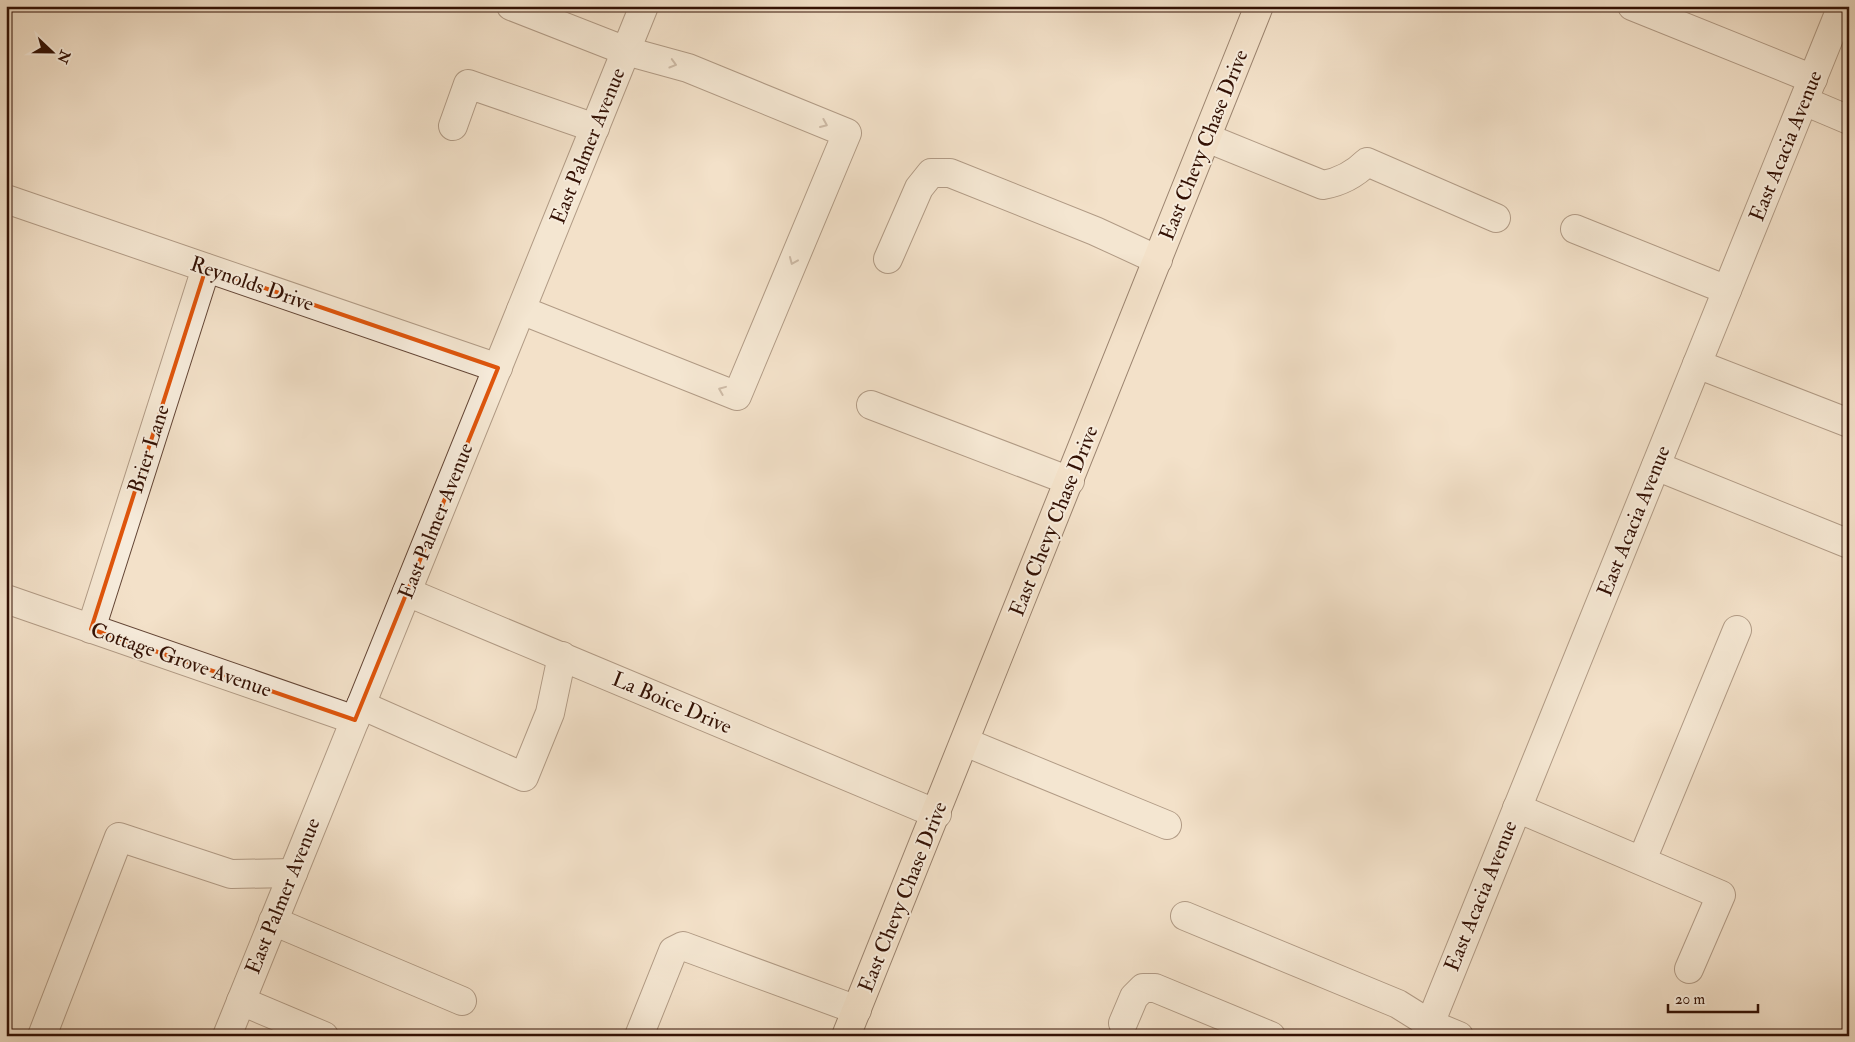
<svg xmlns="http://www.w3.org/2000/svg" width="1855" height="1042" viewBox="0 0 1855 1042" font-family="'IM FELL Double Pica',serif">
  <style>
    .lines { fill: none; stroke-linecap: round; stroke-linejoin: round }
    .minor-casing { stroke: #634535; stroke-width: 30 }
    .major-casing { stroke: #331104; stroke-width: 30 }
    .minor { stroke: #f7ecdc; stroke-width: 28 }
    .major { stroke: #f3e1c9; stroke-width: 28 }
    .oneway { stroke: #9f897b }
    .marked { fill: none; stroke: #df550c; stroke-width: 4; stroke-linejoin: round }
    .labels { text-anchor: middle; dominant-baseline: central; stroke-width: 4; stroke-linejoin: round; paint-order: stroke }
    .street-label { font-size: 21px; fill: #331104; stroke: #f7ecdc }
  </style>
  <rect width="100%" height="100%" fill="#f3e1c9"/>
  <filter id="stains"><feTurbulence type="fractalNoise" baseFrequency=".004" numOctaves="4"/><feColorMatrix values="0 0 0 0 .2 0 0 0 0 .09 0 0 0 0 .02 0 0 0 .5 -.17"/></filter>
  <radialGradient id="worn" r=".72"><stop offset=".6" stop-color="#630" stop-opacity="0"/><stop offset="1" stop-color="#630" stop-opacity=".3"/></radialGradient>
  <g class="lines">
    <defs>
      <g id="minor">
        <polyline points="511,6 626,51 688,68 847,133 737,396 521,310"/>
        <polyline points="1632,6 1813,79"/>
        <polyline points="1804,101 1849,120"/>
        <polyline points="453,126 468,84 595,128"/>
        <path d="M1207 138 1323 185C1340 182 1355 174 1367 162L1496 218"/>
        <polyline points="6,199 498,368"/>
        <polyline points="1575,229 1727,290"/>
        <polyline points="888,259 919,188 931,173 950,173 1095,231 1158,260"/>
        <polyline points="1697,364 1849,423"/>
        <polyline points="871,405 1070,481"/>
        <polyline points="1656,466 1849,544"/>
        <polyline points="407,592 937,814"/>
        <polyline points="6,599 355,720"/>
        <polyline points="91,629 206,268"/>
        <polyline points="361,705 524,777 550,713 562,656"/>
        <polyline points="965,742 1167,825"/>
        <polyline points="1517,808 1721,895 1689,969"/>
        <polyline points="1642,860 1737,630"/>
        <polyline points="1185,916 1398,1004 1430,1024 1459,1036"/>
        <polyline points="273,921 462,1001"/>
        <polyline points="241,1001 324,1036"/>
        <polyline points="1123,1023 1134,997 1143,988 1155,988 1271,1036"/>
        <polyline points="42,1036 119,837 231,874 293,873"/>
        <polyline points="227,1036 644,6"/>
        <polyline points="639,1036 673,951 683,946 857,1010"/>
        <polyline points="1425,1036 1842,6"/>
      </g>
      <polyline id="major" points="846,1036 1259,6"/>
    </defs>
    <use href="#minor" class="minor-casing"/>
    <use href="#major" class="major-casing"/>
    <use href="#minor" class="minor"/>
    <use href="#major" class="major"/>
  </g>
  <defs><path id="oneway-chevron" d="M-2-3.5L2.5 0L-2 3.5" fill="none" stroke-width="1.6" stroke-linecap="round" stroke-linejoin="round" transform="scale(1.25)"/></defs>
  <g class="oneway">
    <use href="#oneway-chevron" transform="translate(673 64) rotate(16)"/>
    <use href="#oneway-chevron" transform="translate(824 124) rotate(23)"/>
    <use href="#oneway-chevron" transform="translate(793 261) rotate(113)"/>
    <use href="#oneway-chevron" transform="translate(722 390) rotate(-158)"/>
  </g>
  <path d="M0 0H1855V1042H0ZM206 268 498 368 355 720 91 629Z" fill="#f3e1c9" fill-opacity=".55" fill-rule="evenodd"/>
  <path class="marked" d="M206 268 498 368 355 720 91 629Z"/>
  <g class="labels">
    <g class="street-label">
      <text transform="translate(1204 145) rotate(-68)">East Chevy Chase Drive</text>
      <text transform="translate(588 146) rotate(-68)">East Palmer Avenue</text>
      <text transform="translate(1786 146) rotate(-68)">East Acacia Avenue</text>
      <text transform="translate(252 284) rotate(19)">Reynolds Drive</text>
      <text transform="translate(149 449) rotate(-72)">Brier Lane</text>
      <text transform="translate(436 521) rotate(-68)">East Palmer Avenue</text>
      <text transform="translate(1054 521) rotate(-68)">East Chevy Chase Drive</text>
      <text transform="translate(1634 521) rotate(-68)">East Acacia Avenue</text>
      <text transform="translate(181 660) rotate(19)">Cottage Grove Avenue</text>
      <text transform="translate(672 703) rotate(23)">La Boice Drive</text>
      <text transform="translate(283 896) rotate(-68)">East Palmer Avenue</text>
      <text transform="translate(1481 896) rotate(-68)">East Acacia Avenue</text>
      <text transform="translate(903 897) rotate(-68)">East Chevy Chase Drive</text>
    </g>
  </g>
  <rect width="1855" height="1042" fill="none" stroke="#f3e1c9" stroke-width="25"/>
  <rect x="8" y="8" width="1840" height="1027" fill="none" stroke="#331104" stroke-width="2.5"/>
  <rect x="12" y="12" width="1830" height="1017" fill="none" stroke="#331104"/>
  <g transform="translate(52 52) rotate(112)" stroke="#f7ecdc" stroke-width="4" paint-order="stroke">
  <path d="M0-4L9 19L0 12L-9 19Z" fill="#331104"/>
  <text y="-8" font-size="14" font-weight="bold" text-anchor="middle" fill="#331104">N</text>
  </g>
  <path d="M1668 1004v8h90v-8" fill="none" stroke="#331104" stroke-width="2.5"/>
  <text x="1675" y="1004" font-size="15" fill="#331104" stroke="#f7ecdc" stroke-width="4" paint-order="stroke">20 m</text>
  <rect width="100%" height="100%" filter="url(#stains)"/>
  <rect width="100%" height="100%" fill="url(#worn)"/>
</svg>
